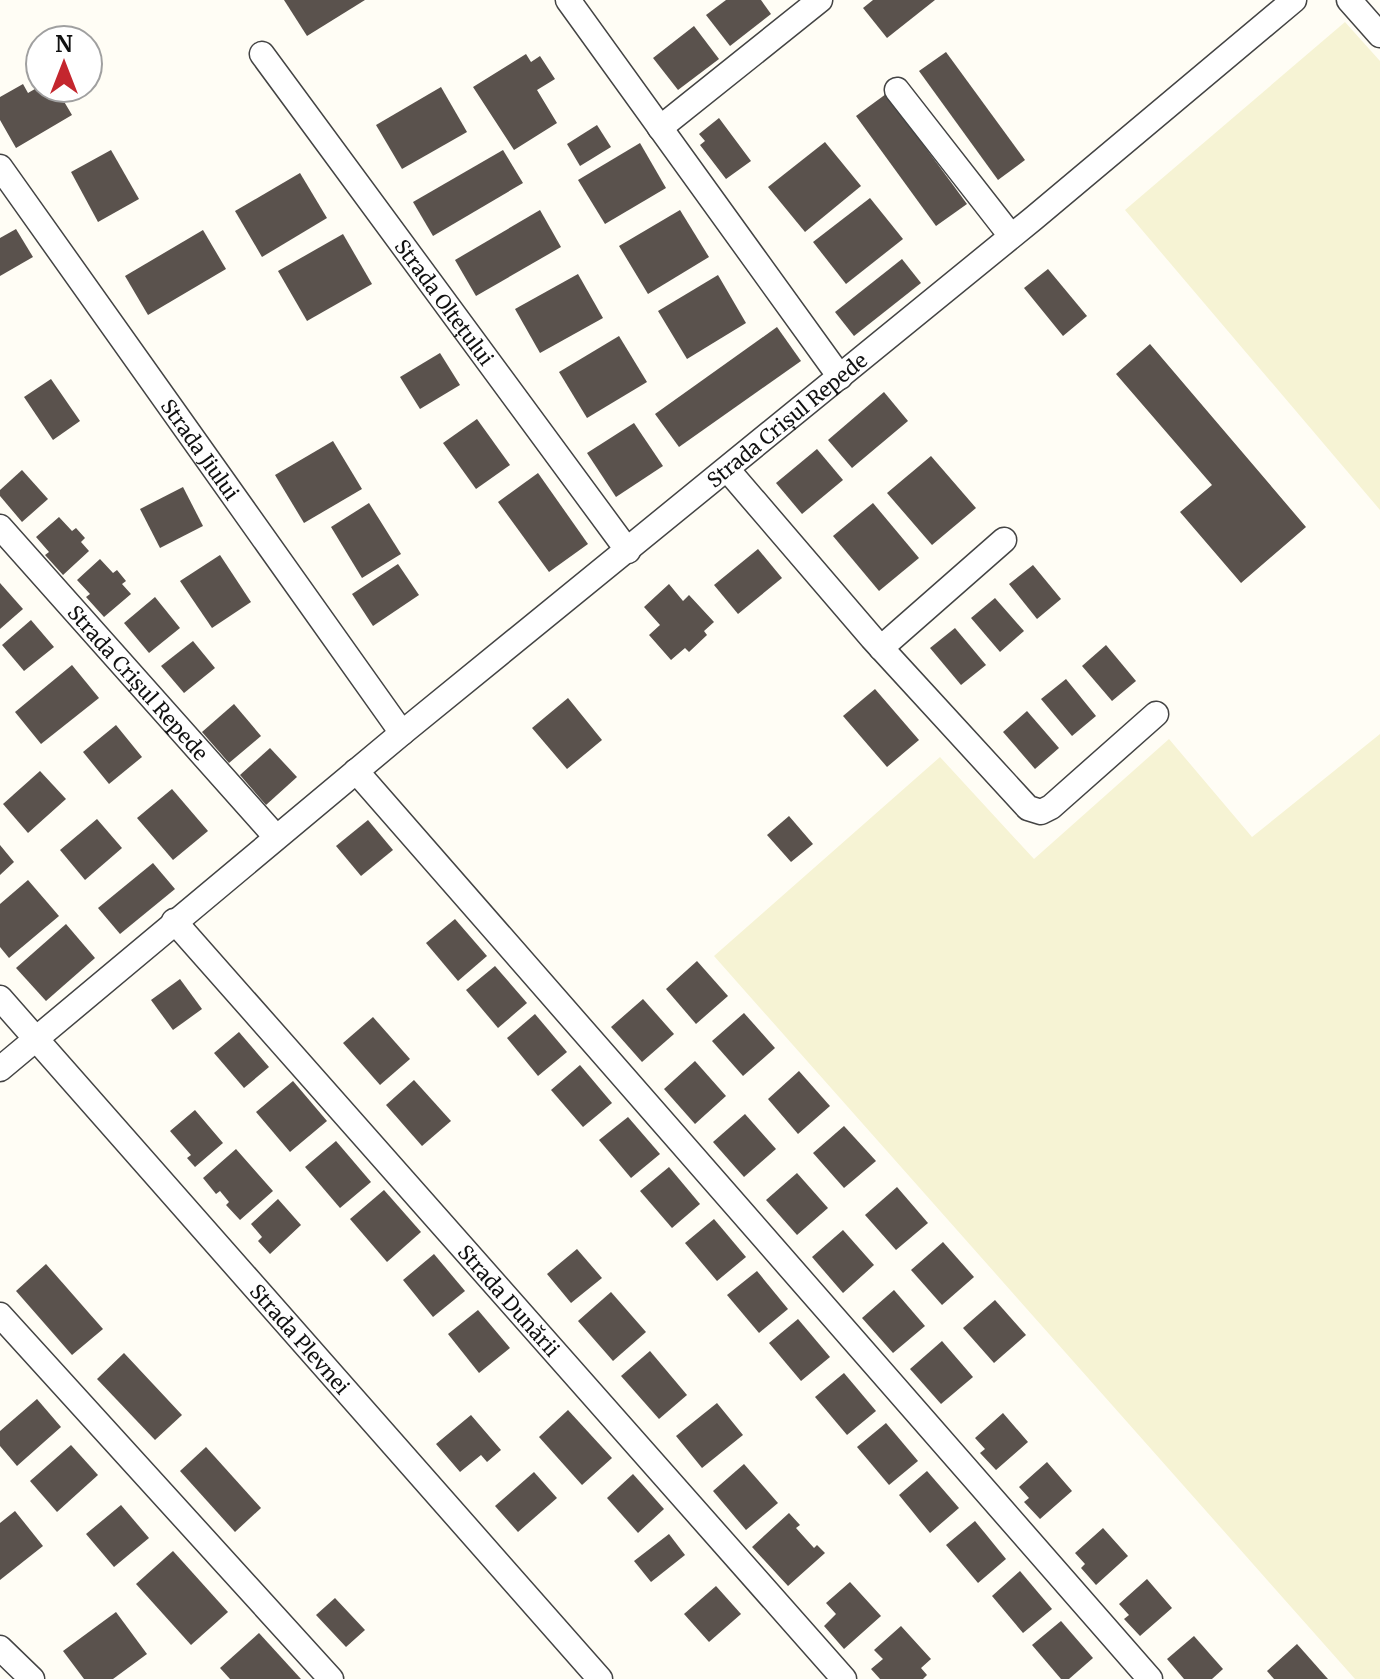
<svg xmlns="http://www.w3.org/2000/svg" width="1380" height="1679" viewBox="0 0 1380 1679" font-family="Merriweather,serif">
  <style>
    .farmland { fill: #f6f3d4 }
    .building { fill: #5a524d }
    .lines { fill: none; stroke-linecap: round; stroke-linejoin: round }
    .minor-casing { stroke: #444; stroke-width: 27 }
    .minor { stroke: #fff; stroke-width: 24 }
    .labels { text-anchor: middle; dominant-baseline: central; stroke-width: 8; stroke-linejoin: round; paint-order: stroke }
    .street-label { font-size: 20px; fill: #111; stroke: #fff }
  </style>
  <rect width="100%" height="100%" fill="#fffdf5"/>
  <g class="farmland">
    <polygon points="1345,22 1380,61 1380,510 1125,210"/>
    <polygon points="1380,734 1380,1679 1355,1679 714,956 940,757 1034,859 1169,739 1252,837"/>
  </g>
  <g class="building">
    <polygon points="284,0 365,0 307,36"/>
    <polygon points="726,0 761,0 771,14 730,46 706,15"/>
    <polygon points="873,0 935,0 887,38 863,8"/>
    <polygon points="694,26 719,59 678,90 653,58"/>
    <polygon points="946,52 1025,160 998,180 919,71"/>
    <polygon points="526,54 531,62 540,56 555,79 537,90 557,123 514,150 473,87"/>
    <polygon points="23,84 28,93 40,86 56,88 72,115 16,148 0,120 0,97"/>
    <polygon points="441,87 467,132 402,169 376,125"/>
    <polygon points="886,94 967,204 936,226 856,116"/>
    <polygon points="719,118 751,161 726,179 700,145 705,141 699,134"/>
    <polygon points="597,125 611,147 580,166 567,144"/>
    <polygon points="825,142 861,186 805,232 768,187"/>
    <polygon points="640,143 666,188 605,224 578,180"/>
    <polygon points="111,150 139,199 98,222 71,172"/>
    <polygon points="503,150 523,183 433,236 413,202"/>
    <polygon points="300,173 327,218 262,257 235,211"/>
    <polygon points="870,198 903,239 846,284 813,242"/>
    <polygon points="540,210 561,247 476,296 455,260"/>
    <polygon points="680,210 709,257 648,294 619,246"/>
    <polygon points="16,229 33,257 0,276 0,238"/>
    <polygon points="203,230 226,269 148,315 125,276"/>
    <polygon points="343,234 372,284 307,321 278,271"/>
    <polygon points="902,259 921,283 854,336 835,312"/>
    <polygon points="1048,269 1087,316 1063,336 1024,288"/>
    <polygon points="578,274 603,318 540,353 515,309"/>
    <polygon points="718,275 746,323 687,359 658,311"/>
    <polygon points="777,327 801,361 679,447 655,414"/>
    <polygon points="619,336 647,382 587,418 559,372"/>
    <polygon points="1150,344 1306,527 1241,583 1180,512 1212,485 1116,374"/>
    <polygon points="440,353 460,385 420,409 400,377"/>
    <polygon points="51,379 80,421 53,440 24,397"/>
    <polygon points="884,392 908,421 852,468 828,440"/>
    <polygon points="477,419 510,465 476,489 443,443"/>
    <polygon points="634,423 663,466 616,497 587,453"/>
    <polygon points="333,441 362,489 304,523 275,475"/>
    <polygon points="817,449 843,480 802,514 776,483"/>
    <polygon points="931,456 976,508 932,545 887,493"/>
    <polygon points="22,470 48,499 22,522 0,496 0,490"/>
    <polygon points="538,473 588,544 549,572 498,502"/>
    <polygon points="183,487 203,526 160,548 140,509"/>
    <polygon points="369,503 401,554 362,578 331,527"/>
    <polygon points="873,503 919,558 879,591 833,536"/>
    <polygon points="59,517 72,531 76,528 85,538 81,542 89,551 63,575 45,555 49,552 36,537"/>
    <polygon points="758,549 782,578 738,614 714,585"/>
    <polygon points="220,555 251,602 212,628 180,581"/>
    <polygon points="100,559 113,573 117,570 126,581 122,584 131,594 104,617 86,597 90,594 77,580"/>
    <polygon points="398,564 419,595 373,626 352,594"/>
    <polygon points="1033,565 1061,599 1037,619 1009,584"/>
    <polygon points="0,583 23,609 0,629"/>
    <polygon points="669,584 683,601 689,595 714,622 704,631 707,635 689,652 685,648 671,660 649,635 660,625 644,607"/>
    <polygon points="155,597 180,628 149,653 124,623"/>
    <polygon points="995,598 1024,631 1000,652 971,618"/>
    <polygon points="31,620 54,647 24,671 2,645"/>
    <polygon points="955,628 986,665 961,685 930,648"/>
    <polygon points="193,641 215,668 184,693 161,666"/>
    <polygon points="1106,645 1136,681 1112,701 1082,666"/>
    <polygon points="72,665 99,698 41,744 15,712"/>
    <polygon points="1066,679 1096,716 1072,736 1041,699"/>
    <polygon points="875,689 919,740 887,767 843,716"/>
    <polygon points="568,698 602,740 567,769 532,728"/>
    <polygon points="234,704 261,736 229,763 202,732"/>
    <polygon points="1027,711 1059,748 1035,769 1003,732"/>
    <polygon points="116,725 142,757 109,784 83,752"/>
    <polygon points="270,748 297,777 266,805 240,775"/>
    <polygon points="40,771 66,799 28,833 3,804"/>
    <polygon points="172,789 208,831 173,860 137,818"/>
    <polygon points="789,816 813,844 791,862 767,835"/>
    <polygon points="97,819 122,848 85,880 60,850"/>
    <polygon points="368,820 393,850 361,876 336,846"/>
    <polygon points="0,845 14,862 0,875"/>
    <polygon points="153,863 175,889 120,934 98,908"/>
    <polygon points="28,880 59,916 9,958 0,947 0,904"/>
    <polygon points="455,919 487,956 458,981 426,943"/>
    <polygon points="66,924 95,958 46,1001 16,968"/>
    <polygon points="697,961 728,996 696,1024 666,989"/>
    <polygon points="495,966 527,1003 498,1028 466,990"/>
    <polygon points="180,979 202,1009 173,1030 151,1000"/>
    <polygon points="643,999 674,1034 642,1062 611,1027"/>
    <polygon points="744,1013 775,1048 743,1076 712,1041"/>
    <polygon points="535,1014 567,1052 538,1076 507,1038"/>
    <polygon points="373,1017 410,1059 380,1085 343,1043"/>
    <polygon points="239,1032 269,1067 244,1088 214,1053"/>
    <polygon points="695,1061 726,1096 695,1124 664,1089"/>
    <polygon points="580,1065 612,1103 583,1127 551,1090"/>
    <polygon points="799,1071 830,1106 798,1134 768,1099"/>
    <polygon points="414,1080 451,1121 422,1146 386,1105"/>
    <polygon points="293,1081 327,1121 290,1152 256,1112"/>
    <polygon points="195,1110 223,1143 195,1167 187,1158 191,1155 170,1131"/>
    <polygon points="745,1114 776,1149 744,1177 713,1142"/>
    <polygon points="628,1117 660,1154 631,1178 599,1140"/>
    <polygon points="844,1126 876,1161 844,1188 813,1153"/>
    <polygon points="336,1141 371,1182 340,1208 305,1167"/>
    <polygon points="236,1149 273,1191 240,1220 226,1205 229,1202 220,1191 216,1194 203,1178"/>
    <polygon points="669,1167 700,1204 672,1228 640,1191"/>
    <polygon points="797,1173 828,1208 797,1235 766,1200"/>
    <polygon points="897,1187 928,1223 896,1250 865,1215"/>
    <polygon points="384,1190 421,1232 387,1262 350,1219"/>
    <polygon points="278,1199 301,1225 270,1254 258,1241 262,1237 251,1224"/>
    <polygon points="714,1219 746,1257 717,1281 685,1243"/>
    <polygon points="843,1230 874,1265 843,1293 812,1257"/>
    <polygon points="943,1242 974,1277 942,1305 911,1270"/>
    <polygon points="577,1249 602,1278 571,1303 547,1274"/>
    <polygon points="434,1254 465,1291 433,1317 403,1280"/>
    <polygon points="46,1264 103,1329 72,1355 16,1291"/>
    <polygon points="757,1271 788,1309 759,1333 727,1295"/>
    <polygon points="894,1290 925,1326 893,1353 862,1318"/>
    <polygon points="611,1292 646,1332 613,1361 578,1321"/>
    <polygon points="995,1300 1026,1335 994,1363 963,1328"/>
    <polygon points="478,1310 510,1348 479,1373 448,1334"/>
    <polygon points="798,1319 830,1357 801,1381 769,1343"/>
    <polygon points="942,1341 973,1377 941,1404 910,1369"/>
    <polygon points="650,1351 687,1395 659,1419 621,1376"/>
    <polygon points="124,1353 182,1415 155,1440 97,1379"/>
    <polygon points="844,1373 876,1411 847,1435 815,1397"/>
    <polygon points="37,1399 61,1427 17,1466 0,1446 0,1431"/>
    <polygon points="717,1403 743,1435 702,1468 676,1436"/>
    <polygon points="568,1410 612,1458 582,1485 539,1437"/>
    <polygon points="1003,1413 1028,1442 996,1470 980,1453 985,1449 975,1438"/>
    <polygon points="471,1415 501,1450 487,1462 481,1455 460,1472 436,1444"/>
    <polygon points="886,1423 918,1461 889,1485 857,1447"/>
    <polygon points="71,1445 98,1475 57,1512 30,1481"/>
    <polygon points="206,1447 261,1508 235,1532 180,1471"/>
    <polygon points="1047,1462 1072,1491 1040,1519 1024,1502 1029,1498 1019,1487"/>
    <polygon points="744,1464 778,1503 746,1530 713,1491"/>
    <polygon points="927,1471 959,1508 930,1533 899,1495"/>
    <polygon points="534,1472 557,1498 518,1532 495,1506"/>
    <polygon points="633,1474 664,1509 638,1533 607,1498"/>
    <polygon points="121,1505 149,1538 114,1567 86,1534"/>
    <polygon points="15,1511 43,1546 0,1580 0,1523"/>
    <polygon points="789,1513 800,1525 796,1528 814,1548 817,1545 825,1553 788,1586 752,1547"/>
    <polygon points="975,1521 1006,1559 978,1583 946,1545"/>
    <polygon points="1103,1528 1128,1556 1096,1585 1081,1568 1085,1564 1075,1553"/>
    <polygon points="669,1534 685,1555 651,1582 634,1561"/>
    <polygon points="173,1551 228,1612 191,1645 136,1584"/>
    <polygon points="1020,1571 1052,1609 1023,1633 992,1596"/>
    <polygon points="1147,1579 1172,1608 1140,1636 1124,1619 1129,1615 1119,1604"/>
    <polygon points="850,1582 881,1616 844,1649 824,1626 836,1614 826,1603"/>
    <polygon points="716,1586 741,1614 709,1642 684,1614"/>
    <polygon points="335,1598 365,1630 346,1647 316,1615"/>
    <polygon points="116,1612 147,1654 113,1679 84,1679 63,1651"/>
    <polygon points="1061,1621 1093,1658 1069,1679 1061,1679 1032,1645"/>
    <polygon points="901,1626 931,1659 921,1668 927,1675 923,1679 880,1679 871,1669 883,1659 874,1650"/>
    <polygon points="259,1633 301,1679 230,1679 220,1668"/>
    <polygon points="1194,1636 1223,1669 1212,1679 1184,1679 1167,1659"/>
    <polygon points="1297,1644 1328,1679 1274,1679 1267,1671"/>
  </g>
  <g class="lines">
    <defs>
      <g id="minor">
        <polyline points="568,0 840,377"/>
        <polyline points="1349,0 1380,35"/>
        <path id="s1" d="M262 54 628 551"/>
        <polyline points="897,90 1011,236"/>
        <polyline points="660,128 820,0"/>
        <path id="s2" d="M0 167 402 733"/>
        <polyline points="727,469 872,638 1028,808 1041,812 1051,807 1156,714"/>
        <path id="s3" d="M0 527 276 837"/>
        <polyline points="881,648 1004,540"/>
        <polyline points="356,771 1150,1679"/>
        <path id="s4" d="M174 921 844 1679"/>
        <path id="s5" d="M0 998 600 1679"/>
        <path id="s6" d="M0 1069 402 733 1034 218 1294 0"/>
        <polyline points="0,1315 331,1679"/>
        <polyline points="0,1648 32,1679"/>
      </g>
    </defs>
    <use href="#minor" class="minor-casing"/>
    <use href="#minor" class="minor"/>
  </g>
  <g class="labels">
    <g class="street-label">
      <text stroke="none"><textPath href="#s1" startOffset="308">Strada Oltețului</textPath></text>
      <text stroke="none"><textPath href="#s6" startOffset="1020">Strada Crișul Repede</textPath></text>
      <text stroke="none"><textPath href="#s2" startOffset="346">Strada Jiului</textPath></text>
      <text stroke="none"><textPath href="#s3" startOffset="208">Strada Crișul Repede</textPath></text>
      <text stroke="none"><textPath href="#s4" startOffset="506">Strada Dunării</textPath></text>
      <text stroke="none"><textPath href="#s5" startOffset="454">Strada Plevnei</textPath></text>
    </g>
  </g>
  <g transform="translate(64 64)"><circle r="38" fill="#ffffff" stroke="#a0a0a0" stroke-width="2"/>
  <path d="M0-6L14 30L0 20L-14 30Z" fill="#c4262e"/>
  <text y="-12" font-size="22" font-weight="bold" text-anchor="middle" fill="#111111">N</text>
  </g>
</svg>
